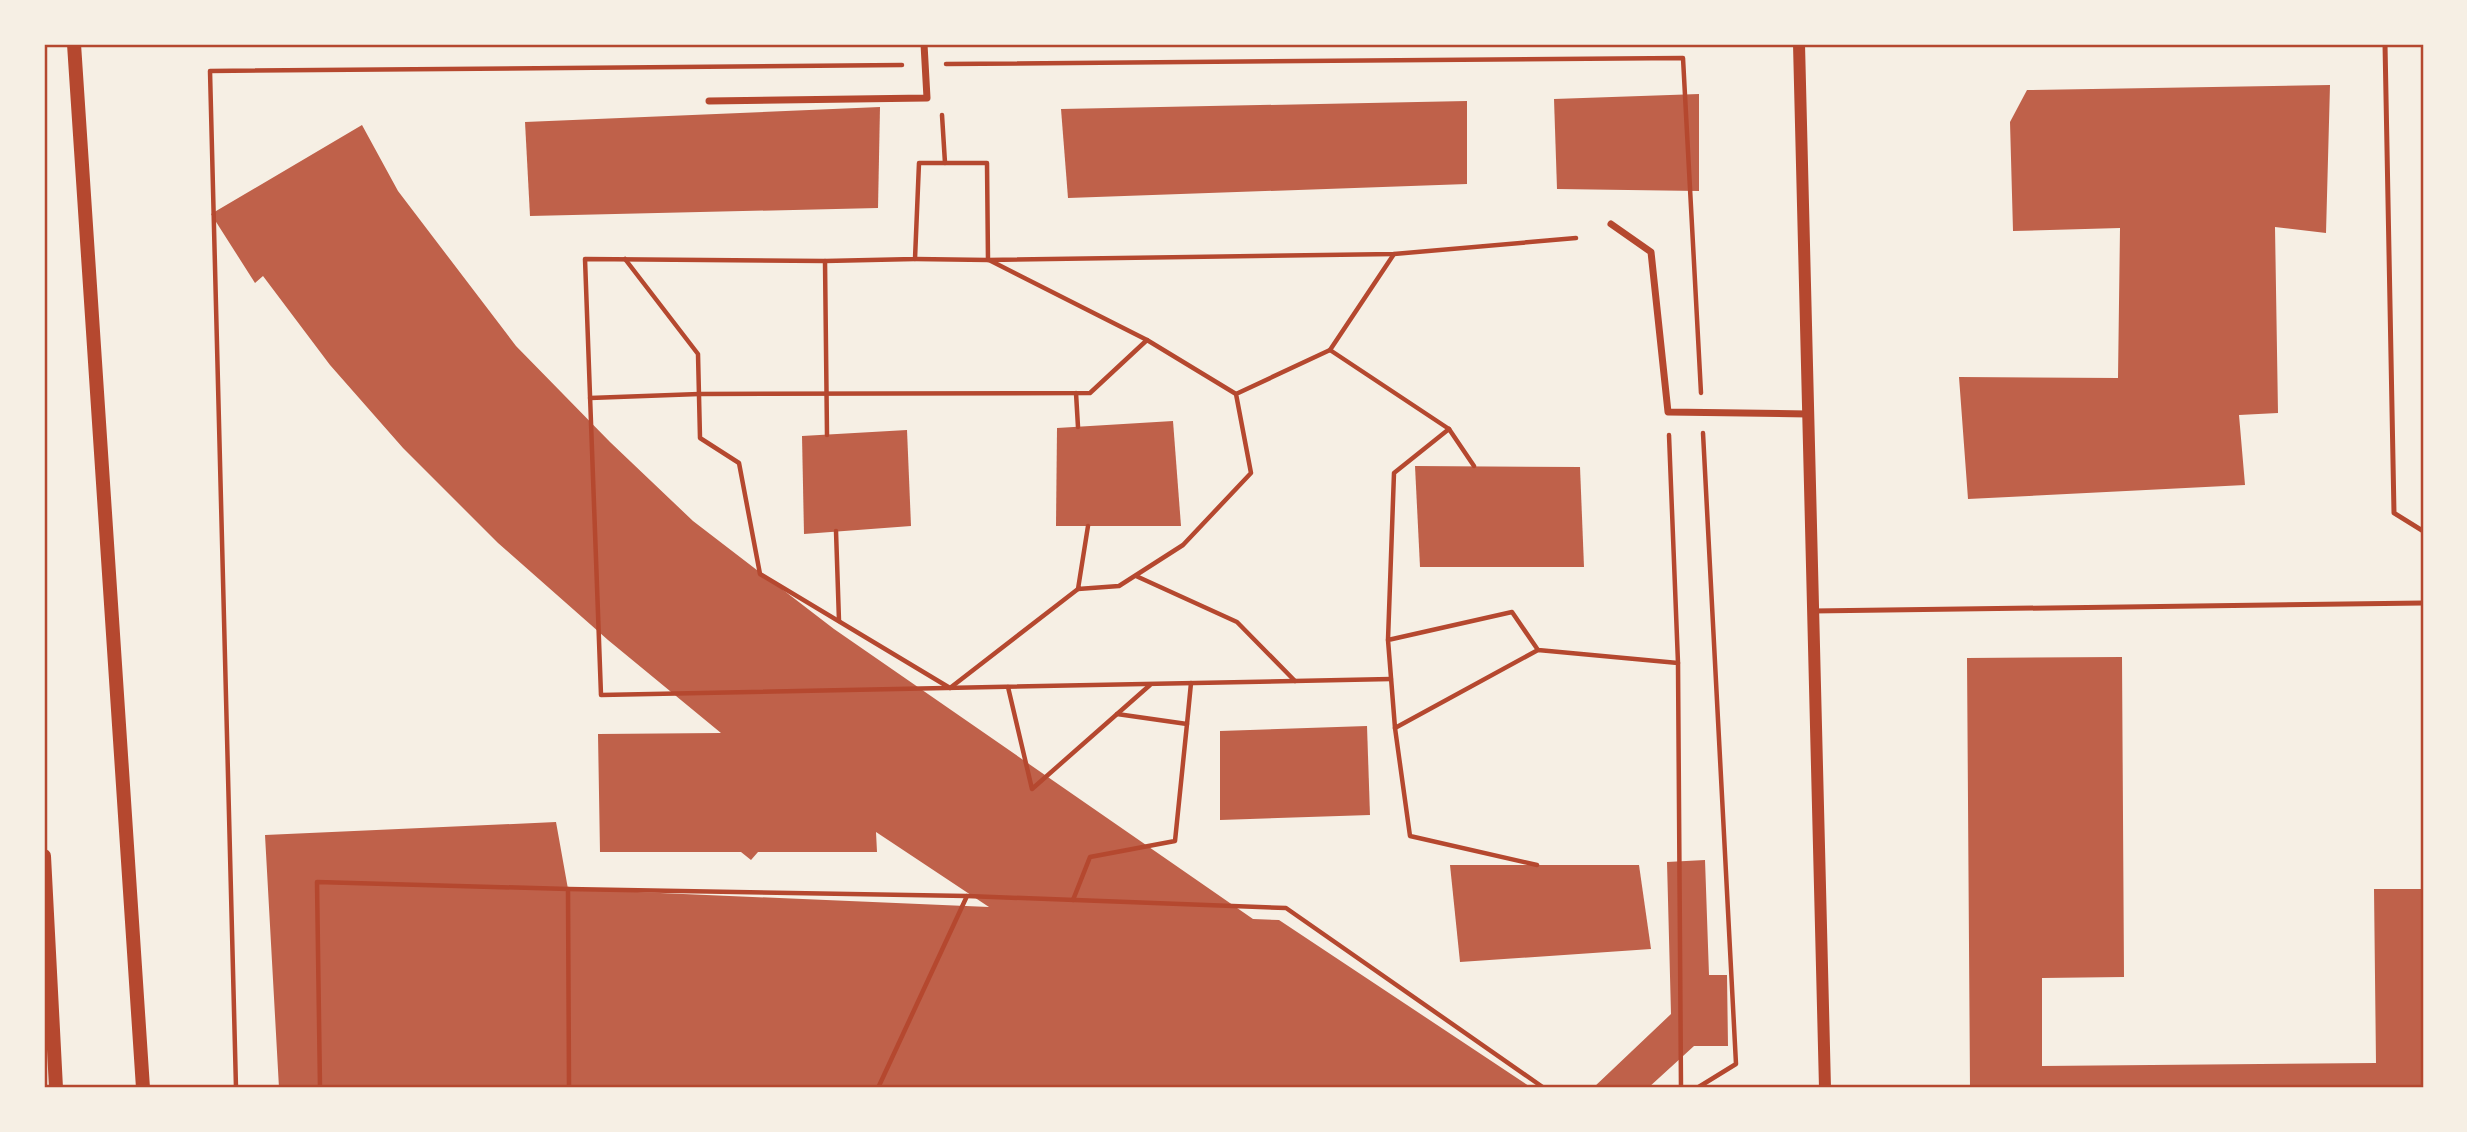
<svg xmlns="http://www.w3.org/2000/svg" width="2467" height="1132" viewBox="0 0 2467 1132" font-family="Ubuntu,sans-serif">
  <style>
    .building { fill: #bf614a }
    .lines { fill: none; stroke-linecap: round; stroke-linejoin: round }
    .path { stroke: #b5482f; stroke-width: 4.5 }
    .service { stroke: #b5482f; stroke-width: 5 }
    .minor { stroke: #b5482f; stroke-width: 7 }
    .tertiary { stroke: #b5482f; stroke-width: 12 }
    .secondary { stroke: #b5482f; stroke-width: 14 }
    .neatline { fill: none; stroke: #b5482f; stroke-width: 2.5 }
  </style>
  <rect width="100%" height="100%" fill="#f6efe4"/>
  <g class="building">
    <polygon points="2330,85 2326,233 2275,227 2278,413 2239,415 2245,485 1968,499 1959,377 2118,378 2120,228 2013,231 2010,122 2027,90"/>
    <polygon points="1699,94 1699,191 1557,189 1554,99"/>
    <polygon points="1467,101 1467,184 1068,198 1061,109"/>
    <polygon points="880,107 878,208 530,216 525,122"/>
    <polygon points="362,125 398,191 516,346 610,442 693,521 834,629 1253,919 1279,920 1532,1088 279,1088 265,835 556,822 568,889 989,907 876,832 877,852 758,852 751,860 741,852 600,852 598,734 721,733 608,640 498,543 403,448 330,365 263,276 255,283 211,214"/>
    <polygon points="1173,421 1181,526 1056,526 1057,428"/>
    <polygon points="907,430 911,526 804,534 802,436"/>
    <polygon points="1415,466 1580,467 1584,567 1420,567"/>
    <polygon points="2122,657 2124,977 2042,978 2042,1066 2376,1063 2374,889 2423,889 2423,1088 1970,1088 1967,658"/>
    <polygon points="1367,726 1370,815 1220,820 1220,731"/>
    <polygon points="1705,860 1709,975 1727,975 1728,1046 1694,1046 1648,1088 1593,1088 1671,1014 1667,862"/>
    <polygon points="1450,865 1639,865 1651,949 1460,962"/>
  </g>
  <g class="lines">
    <g class="path">
      <polyline points="946,64 1683,58 1701,393"/>
      <polyline points="942,115 945,163 919,163 915,259 825,261 585,259 601,695 1391,679"/>
      <polyline points="625,259 698,354 700,438 739,463 760,574 950,688 1078,589"/>
      <polyline points="915,259 988,260 987,163 945,163"/>
      <polyline points="988,260 1394,254 1576,238"/>
      <polyline points="989,260 1147,340"/>
      <polyline points="825,261 827,435"/>
      <polyline points="1330,350 1394,254"/>
      <polyline points="1076,393 1078,427"/>
      <polyline points="590,398 699,394 1090,393 1147,340 1236,394"/>
      <polyline points="1669,435 1678,663 1681,1088"/>
      <polyline points="1088,526 1078,589 1119,586 1183,545 1251,473 1236,394 1330,350 1449,429"/>
      <polyline points="836,531 839,621"/>
      <polyline points="1136,576 1237,622 1295,681"/>
      <polyline points="1388,640 1394,473 1449,429 1474,466"/>
      <polyline points="1538,650 1395,728 1388,640 1512,612 1538,650 1678,663"/>
      <polyline points="1008,687 1032,789 1150,685"/>
      <polyline points="1187,724 1191,683"/>
      <polyline points="1395,728 1410,836 1537,865"/>
      <polyline points="568,889 967,896 1286,908 1544,1088"/>
      <polyline points="1073,900 1090,857 1175,841 1187,724 1117,714"/>
      <polyline points="236,1088 210,71 902,65"/>
      <polyline points="320,1088 317,882 568,889 569,1088"/>
      <polyline points="878,1088 967,896"/>
      <polyline points="1697,1088 1736,1064 1703,433"/>
    </g>
    <g class="service">
      <polyline points="2385,44 2394,513 2423,531"/>
      <polyline points="1813,611 2423,603"/>
    </g>
    <g class="minor">
      <polyline points="709,101 927,98 924,44"/>
      <polyline points="1611,224 1651,252 1668,412 1808,414"/>
    </g>
    <polyline class="tertiary" points="1799,44 1825,1088"/>
    <g class="secondary">
      <polyline points="74,44 143,1088"/>
      <polyline points="44,856 56,1088"/>
    </g>
  </g>
  <rect width="2467" height="1132" fill="none" stroke="#f6efe4" stroke-width="91"/>
  <rect x="46" y="46" width="2376" height="1040" class="neatline"/>
</svg>
